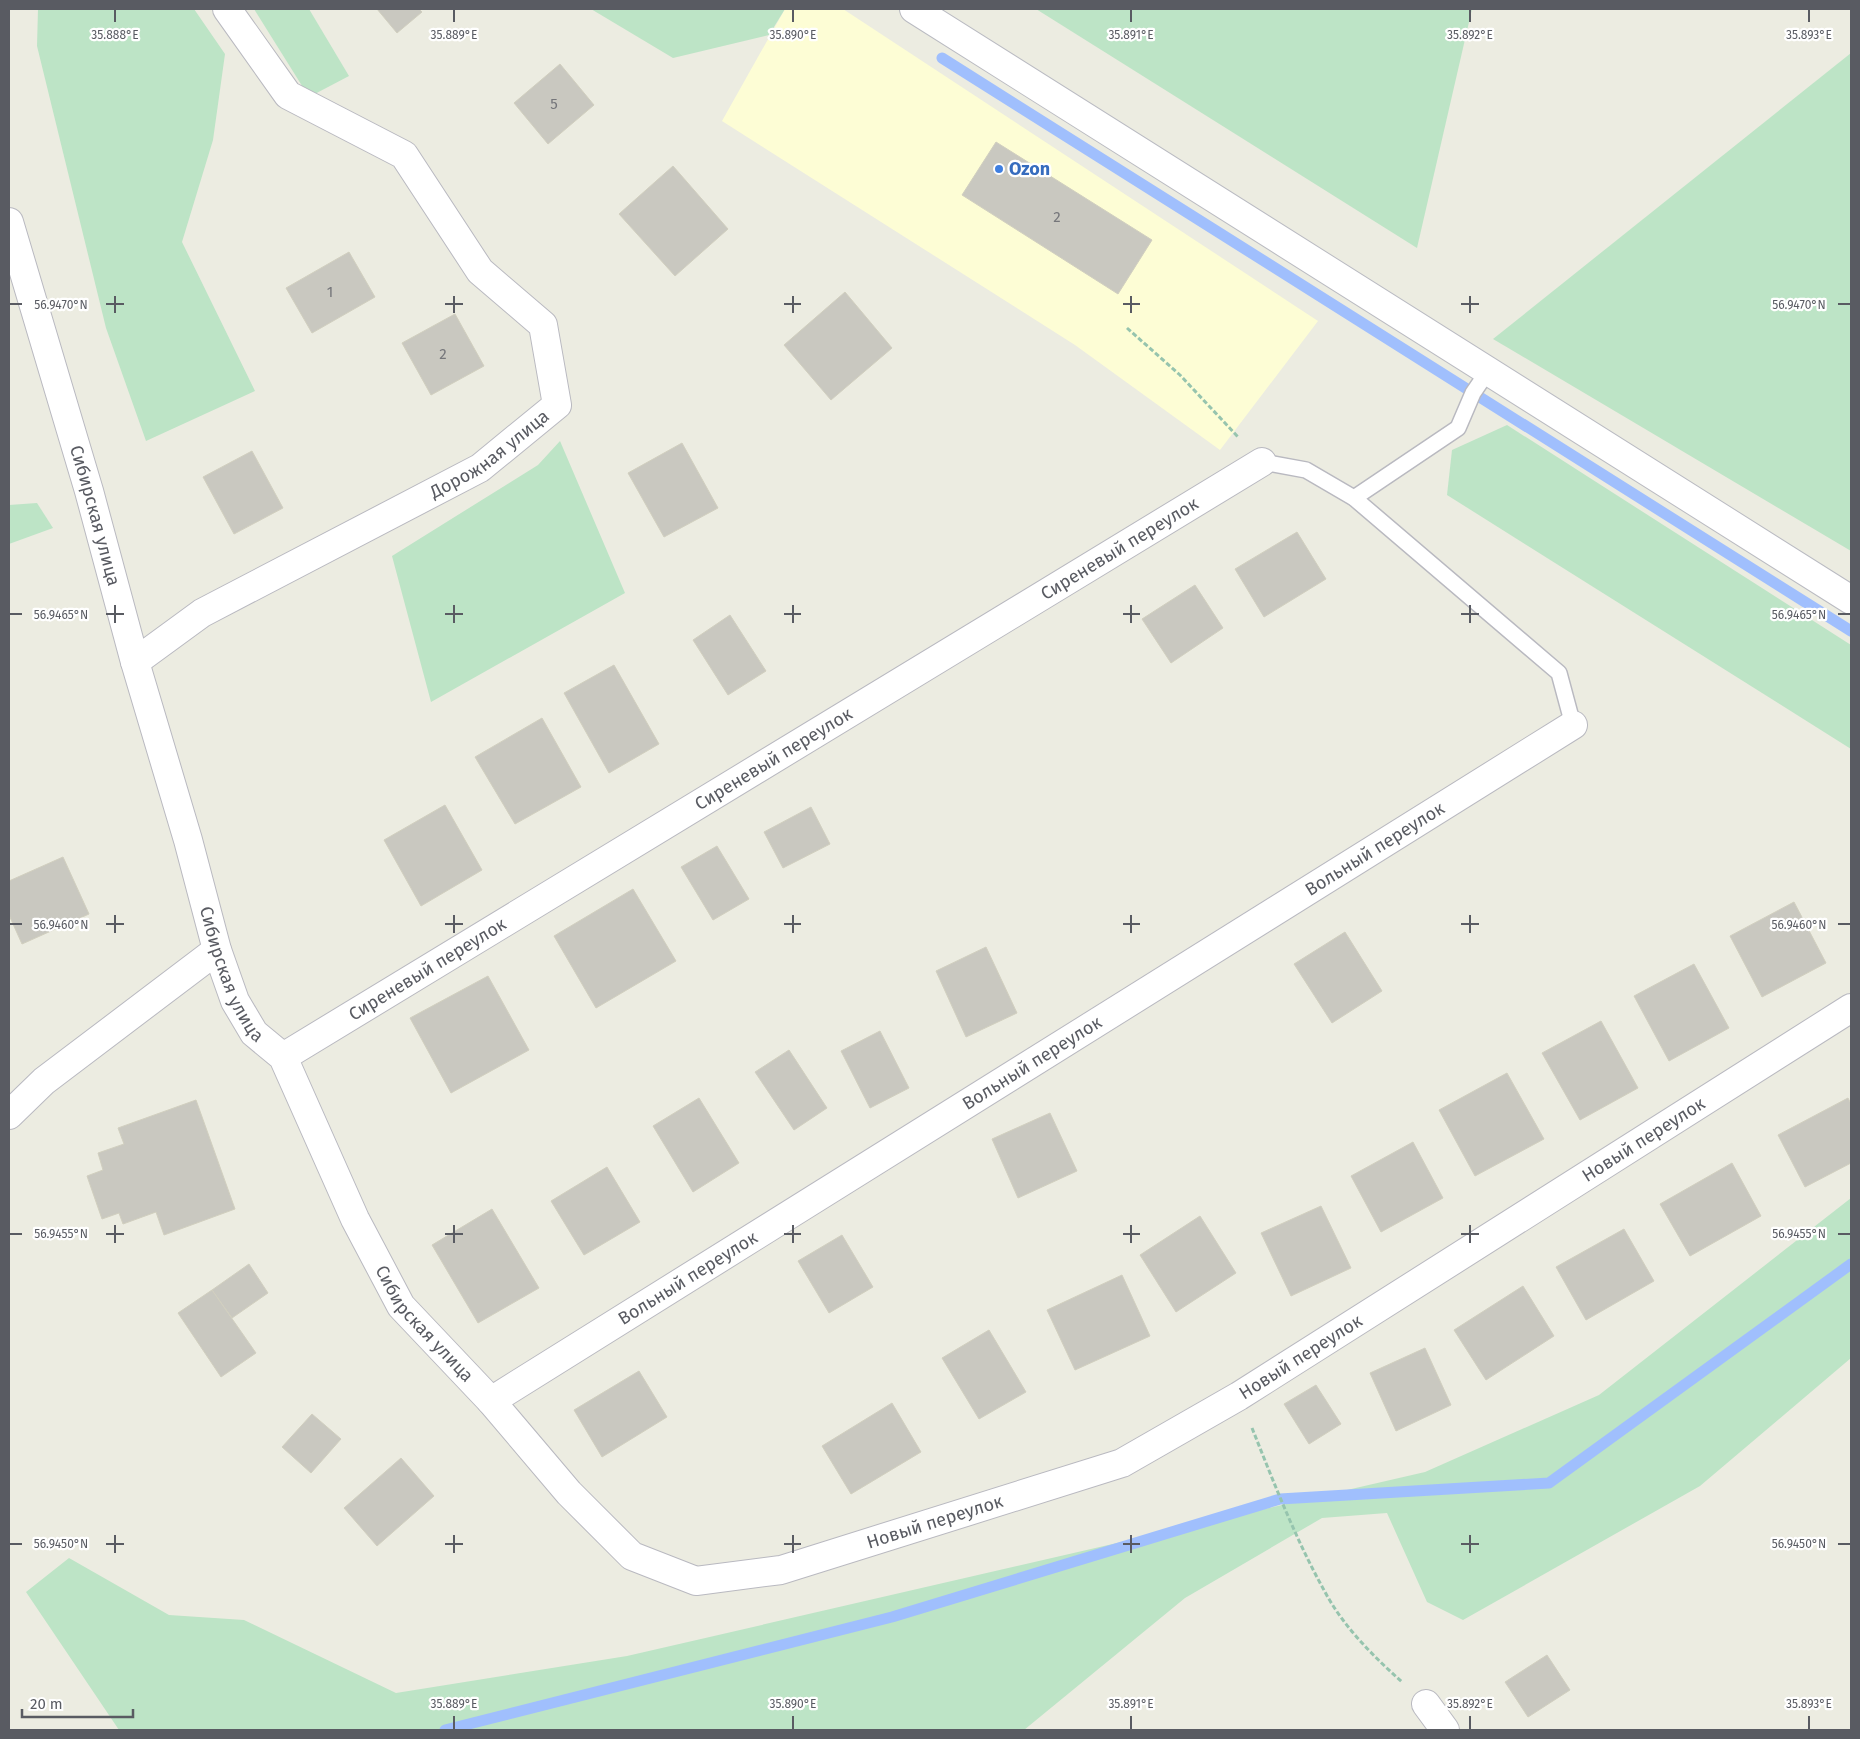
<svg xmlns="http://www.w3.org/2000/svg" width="1860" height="1739" viewBox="0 0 1860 1739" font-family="'Fira Sans',sans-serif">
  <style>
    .commercial { fill: #fdfdd5 }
    .green { fill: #bde4c6 }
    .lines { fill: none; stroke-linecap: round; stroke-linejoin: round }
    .stream { stroke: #a0bffd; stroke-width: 11 }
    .building { fill: #c9c8c0; stroke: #d1cfbf }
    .service-casing { stroke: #b9b9c0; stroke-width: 18 }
    .minor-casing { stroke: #b9b9c0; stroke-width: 30 }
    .secondary-casing { stroke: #babbc2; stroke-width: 30 }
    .path { stroke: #96c4ae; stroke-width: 3; stroke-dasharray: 5 2.5; stroke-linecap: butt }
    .service { stroke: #fff; stroke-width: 15 }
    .minor { stroke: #fff; stroke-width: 28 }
    .secondary { stroke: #fff; stroke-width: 28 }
    .ticks { fill: none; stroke: #595b62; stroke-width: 2 }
    .shop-dot { fill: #3f7fe0; stroke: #fff; stroke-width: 2 }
    .labels { text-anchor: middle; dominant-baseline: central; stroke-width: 4.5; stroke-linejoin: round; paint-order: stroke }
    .number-label { font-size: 15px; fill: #75767a }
    .shop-label { font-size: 18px; font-weight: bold; fill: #366cbe; stroke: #fff; text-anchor: start }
    .street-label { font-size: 18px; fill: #595b62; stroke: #fff }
    .ticks-label { font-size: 12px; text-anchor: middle; fill: #595b62; stroke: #fff; stroke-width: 4.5; stroke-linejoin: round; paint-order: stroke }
  </style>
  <rect width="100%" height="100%" fill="#ecece1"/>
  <polygon class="commercial" points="785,9 843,9 1318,321 1220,450 1075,345 722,121"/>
  <g class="green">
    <polygon points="38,9 194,9 225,54 213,140 182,242 255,391 146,441 106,328 37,46"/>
    <polygon points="254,9 309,9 349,76 309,97"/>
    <polygon points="591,9 785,9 769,35 673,58"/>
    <polygon points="1036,9 1472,9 1417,248"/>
    <polygon points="1851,53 1851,551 1493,339"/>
    <polygon points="1507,425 1851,645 1851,749 1447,495 1452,450"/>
    <polygon points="560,441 625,593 431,702 392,556 538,465"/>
    <polygon points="37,503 53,528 9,544 9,505"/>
    <polygon points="1851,1198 1851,1358 1700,1486 1463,1620 1427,1602 1387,1513 1322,1518 1185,1598 1024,1730 119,1730 26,1592 69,1558 169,1615 244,1620 396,1693 627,1656 1425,1472 1599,1395"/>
  </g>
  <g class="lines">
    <g class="stream">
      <polyline points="942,58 1851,631"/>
      <polyline points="445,1730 892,1617 1280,1499 1549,1483 1851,1264"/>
    </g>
  </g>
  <g class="building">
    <polygon points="377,9 419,9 422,12 397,33"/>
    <polygon points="560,64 594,105 548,144 514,103"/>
    <polygon points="996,142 1152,240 1118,294 962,195"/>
    <polygon points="673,166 728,229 675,276 619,214"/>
    <polygon points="349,252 375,297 312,333 286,288"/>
    <polygon points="845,292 892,348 831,400 784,345"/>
    <polygon points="455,314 484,366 431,395 402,343"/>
    <polygon points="682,443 718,508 664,537 628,473"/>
    <polygon points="252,451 283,508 234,534 203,477"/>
    <polygon points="1297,532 1326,579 1264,617 1235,569"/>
    <polygon points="1195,585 1223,628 1171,663 1142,619"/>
    <polygon points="730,615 766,671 728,695 693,640"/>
    <polygon points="614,665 659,744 609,773 564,693"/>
    <polygon points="542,718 581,787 515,824 475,757"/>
    <polygon points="445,805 482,870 421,906 384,840"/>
    <polygon points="811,807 830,844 783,868 764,832"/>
    <polygon points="717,846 749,899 713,920 681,867"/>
    <polygon points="63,857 89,914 22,944 9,915 9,881"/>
    <polygon points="633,889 676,961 596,1008 554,936"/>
    <polygon points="1794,902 1826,963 1762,997 1730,936"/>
    <polygon points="1345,932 1382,991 1332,1023 1294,964"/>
    <polygon points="986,947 1017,1013 966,1037 936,971"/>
    <polygon points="1694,964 1729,1028 1669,1061 1634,996"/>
    <polygon points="488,976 529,1050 451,1093 410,1018"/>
    <polygon points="1601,1021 1638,1088 1580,1120 1542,1053"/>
    <polygon points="880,1031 909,1088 870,1108 841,1051"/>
    <polygon points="789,1050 827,1108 794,1130 755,1072"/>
    <polygon points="1507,1073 1544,1139 1475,1176 1439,1110"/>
    <polygon points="699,1098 739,1163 693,1192 653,1126"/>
    <polygon points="1848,1098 1851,1104 1851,1163 1805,1187 1778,1135"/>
    <polygon points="196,1100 235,1209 164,1235 156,1212 123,1224 119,1213 102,1219 87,1176 103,1170 98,1153 124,1144 118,1128"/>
    <polygon points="1050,1113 1077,1171 1018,1198 992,1139"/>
    <polygon points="1413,1142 1443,1198 1381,1232 1351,1176"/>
    <polygon points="1732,1163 1761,1216 1690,1256 1660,1204"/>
    <polygon points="607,1167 640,1222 584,1255 551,1201"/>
    <polygon points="1321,1206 1351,1268 1291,1296 1261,1233"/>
    <polygon points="492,1209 539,1288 478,1323 432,1245"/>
    <polygon points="1200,1216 1236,1273 1176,1312 1140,1255"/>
    <polygon points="1624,1229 1654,1281 1586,1320 1556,1267"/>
    <polygon points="842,1235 873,1287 829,1313 798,1261"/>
    <polygon points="249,1264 268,1293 232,1318 212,1290"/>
    <polygon points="1122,1275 1150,1336 1075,1370 1047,1310"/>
    <polygon points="1523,1286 1554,1336 1486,1380 1454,1330"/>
    <polygon points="212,1290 256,1353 221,1377 178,1313"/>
    <polygon points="989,1330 1026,1392 979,1419 942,1358"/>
    <polygon points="1425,1348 1451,1405 1396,1431 1370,1373"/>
    <polygon points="639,1371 667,1417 602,1457 574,1410"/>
    <polygon points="1316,1385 1341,1424 1309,1444 1284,1404"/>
    <polygon points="892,1403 921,1452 851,1494 822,1446"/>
    <polygon points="312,1414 341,1439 311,1473 282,1447"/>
    <polygon points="401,1458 434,1496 377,1546 344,1508"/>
    <polygon points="1547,1655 1570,1690 1528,1717 1505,1682"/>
  </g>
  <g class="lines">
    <defs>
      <g id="service">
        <polyline points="1262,462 1306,470 1354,498 1559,673 1573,725"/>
        <polyline points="1354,498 1458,428 1473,393 1488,371"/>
      </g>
      <g id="minor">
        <path id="s1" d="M9 222 89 491 135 662 188 840 217 950 235 1001 254 1033 283 1057 355 1219 401 1306 491 1401 569 1493 632 1556 696 1581 781 1570 1122 1463 1239 1396 1851 1008"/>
        <path id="s2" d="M135 662 202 613 480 468 557 405 543 325 480 271 404 155 288 95 227 9"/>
        <path id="s3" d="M283 1057 1262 462"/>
        <polyline points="9,1115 44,1081 217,950"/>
        <path id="s4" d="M491 1401 1573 725"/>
        <polyline points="1426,1704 1445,1730"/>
      </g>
      <polyline id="secondary" points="914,9 1851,600"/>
    </defs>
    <use href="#service" class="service-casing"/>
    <use href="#minor" class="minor-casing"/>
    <use href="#secondary" class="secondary-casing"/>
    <g class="path">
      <polyline points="1127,328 1180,375 1239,438"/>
      <path d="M1252 1428C1274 1483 1296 1540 1325 1592 1343 1626 1373 1656 1402 1682"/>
    </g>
    <use href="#service" class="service"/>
    <use href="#minor" class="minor"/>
    <use href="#secondary" class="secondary"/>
  </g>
  <path class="ticks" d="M115 10V22M454 10V22M793 10V22M1131 10V22M1470 10V22M1809 10V22M115 296V313M454 296V313M793 296V313M1131 296V313M1470 296V313M10 304H22M106 304H124M445 304H463M784 304H801M1123 304H1140M1461 304H1479M1838 304H1850M115 605V623M454 605V623M793 605V623M1131 605V623M1470 605V623M10 614H22M106 614H124M445 614H463M784 614H801M1123 614H1140M1461 614H1479M1838 614H1850M115 915V933M454 915V933M793 915V933M1131 915V933M1470 915V933M10 924H22M106 924H124M445 924H463M784 924H801M1123 924H1140M1461 924H1479M1838 924H1850M115 1225V1243M454 1225V1243M793 1225V1243M1131 1225V1243M1470 1225V1243M10 1234H22M106 1234H124M445 1234H463M784 1234H801M1123 1234H1140M1461 1234H1479M1838 1234H1850M115 1535V1553M454 1535V1553M793 1535V1553M1131 1535V1553M1470 1535V1553M10 1544H22M106 1544H124M445 1544H463M784 1544H801M1123 1544H1140M1461 1544H1479M1838 1544H1850M454 1716V1729M793 1716V1729M1131 1716V1729M1470 1716V1729M1809 1716V1729"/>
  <circle class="shop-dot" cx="999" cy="169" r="5"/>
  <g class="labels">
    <g class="number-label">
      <text x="554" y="104">5</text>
      <text x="1057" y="217">2</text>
      <text x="330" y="292">1</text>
      <text x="443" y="354">2</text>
    </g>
    <g class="shop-label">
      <text x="1009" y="169">Ozon</text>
    </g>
    <g class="street-label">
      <text stroke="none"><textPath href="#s2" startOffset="412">Дорожная улица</textPath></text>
      <text stroke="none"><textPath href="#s1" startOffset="306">Сибирская улица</textPath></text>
      <text stroke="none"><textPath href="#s3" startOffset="979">Сиреневый переулок</textPath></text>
      <text stroke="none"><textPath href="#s3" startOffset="574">Сиреневый переулок</textPath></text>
      <text stroke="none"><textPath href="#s4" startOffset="1042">Вольный переулок</textPath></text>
      <text stroke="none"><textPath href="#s3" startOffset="169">Сиреневый переулок</textPath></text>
      <text stroke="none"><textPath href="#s1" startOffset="785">Сибирская улица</textPath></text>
      <text stroke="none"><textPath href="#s4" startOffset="638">Вольный переулок</textPath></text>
      <text stroke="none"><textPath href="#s1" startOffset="2628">Новый переулок</textPath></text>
      <text stroke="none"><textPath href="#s4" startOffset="232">Вольный переулок</textPath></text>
      <text stroke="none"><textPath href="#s1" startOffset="1190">Сибирская улица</textPath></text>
      <text stroke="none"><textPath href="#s1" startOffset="2222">Новый переулок</textPath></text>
      <text stroke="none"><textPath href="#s1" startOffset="1818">Новый переулок</textPath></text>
    </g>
  </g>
  <g class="ticks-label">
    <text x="115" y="39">35.888°E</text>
    <text x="454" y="39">35.889°E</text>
    <text x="793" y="39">35.890°E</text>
    <text x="1131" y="39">35.891°E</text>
    <text x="1470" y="39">35.892°E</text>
    <text x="1809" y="39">35.893°E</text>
    <text x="61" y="309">56.9470°N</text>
    <text x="1799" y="309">56.9470°N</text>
    <text x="61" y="619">56.9465°N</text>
    <text x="1799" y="619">56.9465°N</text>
    <text x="61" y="929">56.9460°N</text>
    <text x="1799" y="929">56.9460°N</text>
    <text x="61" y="1238">56.9455°N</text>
    <text x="1799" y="1238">56.9455°N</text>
    <text x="61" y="1548">56.9450°N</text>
    <text x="1799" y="1548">56.9450°N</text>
    <text x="454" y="1708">35.889°E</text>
    <text x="793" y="1708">35.890°E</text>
    <text x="1131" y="1708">35.891°E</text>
    <text x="1470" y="1708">35.892°E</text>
    <text x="1809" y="1708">35.893°E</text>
  </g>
  <rect width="1860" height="1739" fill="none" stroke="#595b62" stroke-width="20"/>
  <path d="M22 1709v8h111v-8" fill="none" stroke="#595b62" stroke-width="2.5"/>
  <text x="30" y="1709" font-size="15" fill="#595b62" stroke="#ffffff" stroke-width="4" paint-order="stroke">20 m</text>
</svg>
